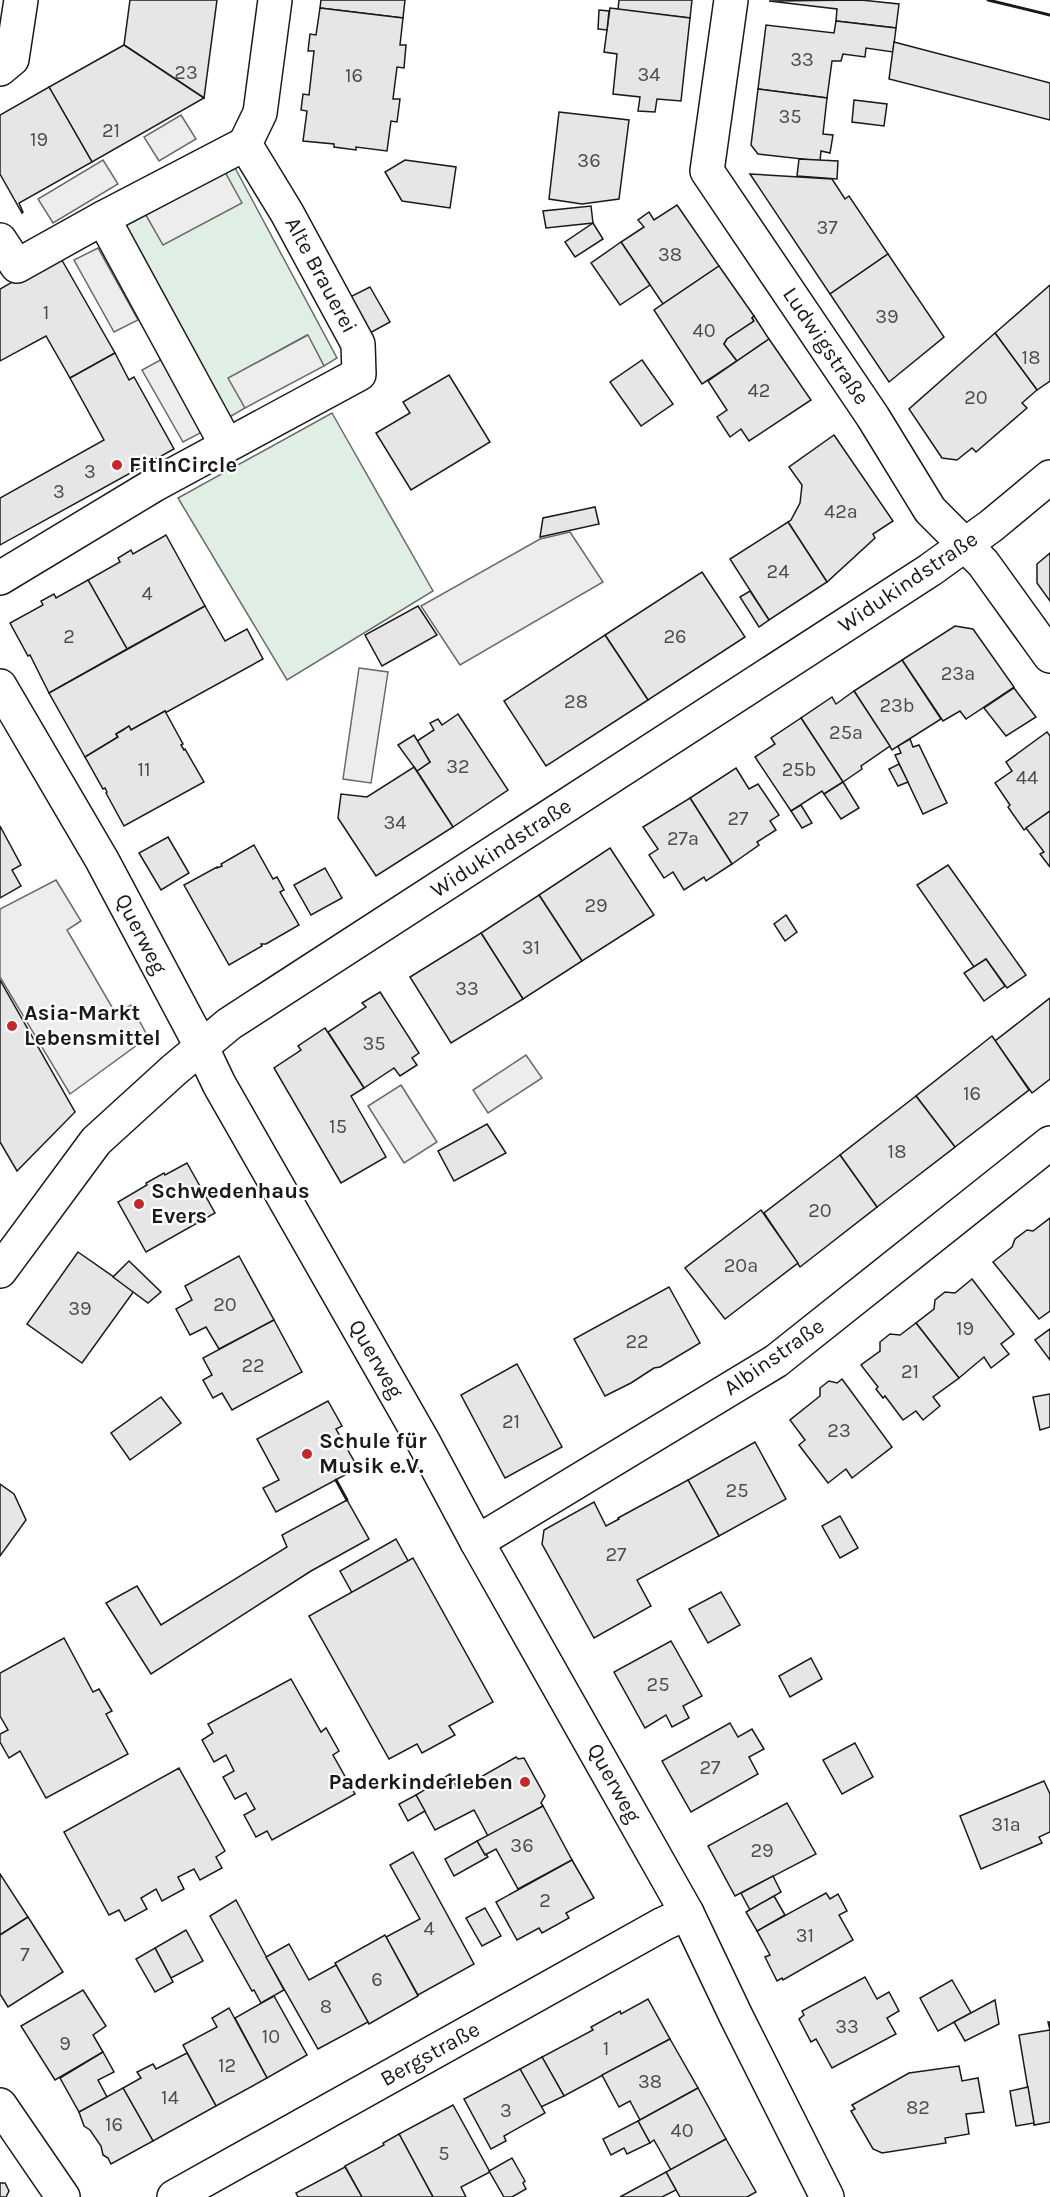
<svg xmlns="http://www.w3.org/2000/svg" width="1050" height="2197" viewBox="0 0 1050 2197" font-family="Karla,sans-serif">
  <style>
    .green { fill: #e0efe3; stroke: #6a6a6a; stroke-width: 1.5 }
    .parking { fill: #ededed; stroke: #6a6a6a; stroke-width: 1.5 }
    .building { fill: #e6e6e6; stroke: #1a1a1a; stroke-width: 1.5 }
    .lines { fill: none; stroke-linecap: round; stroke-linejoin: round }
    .minor-casing { stroke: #1a1a1a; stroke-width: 36 }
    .minor { stroke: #fff; stroke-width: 33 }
    .wall { stroke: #1a1a1a; stroke-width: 3 }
    .poi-dot { fill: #c62828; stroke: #fff; stroke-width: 2 }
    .labels { text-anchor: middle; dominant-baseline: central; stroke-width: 4.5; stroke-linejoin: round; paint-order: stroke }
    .number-label { font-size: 20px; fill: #4d4d4d }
    .street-label { font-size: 22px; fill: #1a1a1a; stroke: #fff }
    .poi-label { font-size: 22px; font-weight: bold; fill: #1a1a1a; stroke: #fff; text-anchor: start }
  </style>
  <rect width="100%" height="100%" fill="#fff"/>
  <g class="green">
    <polygon points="234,166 337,358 324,366 307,335 229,378 245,408 228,418 125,226 146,215 163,244 241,203 225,172"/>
    <polygon points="332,413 433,591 287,680 178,498"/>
  </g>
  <g class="parking">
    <polygon points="181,115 196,139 159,161 144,137"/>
    <polygon points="103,160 118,184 53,223 38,199"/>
    <polygon points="225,172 242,203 163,245 146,215"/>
    <polygon points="98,248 138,320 114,332 74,260"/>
    <polygon points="308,335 324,366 245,408 228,378"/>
    <polygon points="164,358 206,430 183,442 142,370"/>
    <polygon points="570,532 603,582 460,665 421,606 540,539"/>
    <polygon points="359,668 388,672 371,783 343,779"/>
    <polygon points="56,880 81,921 67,930 116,1014 131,1005 148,1037 70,1094 0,977 0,909"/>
    <polygon points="526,1055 542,1078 488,1113 473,1090"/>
    <polygon points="401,1085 437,1142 404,1163 368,1106"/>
  </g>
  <g class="building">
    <polygon points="130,0 217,0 204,98 124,45"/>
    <polygon points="321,0 405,0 403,18 320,8"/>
    <polygon points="619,0 692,0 690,18 618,10"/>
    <polygon points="861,0 899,4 896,28 836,21 837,9 769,1"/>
    <polygon points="320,8 403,18 400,45 406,45 404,68 397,67 393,99 400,99 397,122 391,121 387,151 356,147 356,150 334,147 334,144 303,141 307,111 301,110 303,94 309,95 314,51 308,51 310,34 316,35"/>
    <polygon points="610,8 690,18 681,101 657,99 655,112 638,111 640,97 613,94 617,54 604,52"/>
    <polygon points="599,10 609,11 607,30 598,29"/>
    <polygon points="836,21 896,28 893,52 866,48 865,57 843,54 841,61 832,61 827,98 758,89 766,25 834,33"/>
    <polygon points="894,42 1050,83 1050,120 889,79"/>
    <polygon points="124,45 204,98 92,162 49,87"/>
    <polygon points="49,87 92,162 19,203 23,212 22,213 0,174 0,115"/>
    <polygon points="758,89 827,98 823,134 833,135 830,153 821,151 820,161 758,154 751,145"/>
    <polygon points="854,100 887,104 884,126 852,122"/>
    <polygon points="559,112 629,120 619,199 582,204 549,199"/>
    <polygon points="799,159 838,161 837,179 797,176"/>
    <polygon points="405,160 456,167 450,208 402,201 385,172"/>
    <polygon points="750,174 832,179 845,199 849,196 888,254 830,294"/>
    <polygon points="677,205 719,266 663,304 621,242 644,227 638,220 649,212 654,220"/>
    <polygon points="591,206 593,223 546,228 543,211"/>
    <polygon points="593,223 603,239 575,257 565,242"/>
    <polygon points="621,242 650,285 620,305 591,263"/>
    <polygon points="888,254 944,337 889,382 830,294"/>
    <polygon points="59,255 115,353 70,378 46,336 0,361 0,289"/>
    <polygon points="719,266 754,316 752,318 754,321 727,339 724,344 737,361 702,384 654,310"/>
    <polygon points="1050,285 1050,381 1037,390 995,333"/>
    <polygon points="370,287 390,322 370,333 350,297"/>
    <polygon points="754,316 769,339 737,361 724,344 727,339 754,321 752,318"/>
    <polygon points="995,333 1037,390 1022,403 1027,408 976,452 972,448 957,460 942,458 909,409"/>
    <polygon points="769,339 811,400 749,441 741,429 730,437 717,417 727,410 708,381"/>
    <polygon points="115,353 129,380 134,377 174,449 0,545 0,498 104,440 70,378"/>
    <polygon points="642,360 673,404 641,426 610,382"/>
    <polygon points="449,375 490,442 411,490 376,433 410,413 403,402"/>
    <polygon points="834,435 893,521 873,534 875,538 827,582 788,522 791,520 800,503 802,485 789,467"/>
    <polygon points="595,507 599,524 540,537 543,518"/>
    <polygon points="788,522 827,582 769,620 730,559"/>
    <polygon points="166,535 205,606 127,649 88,580 120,562 118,558 131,550 133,554"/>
    <polygon points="1050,553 1050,601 1037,583 1037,564"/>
    <polygon points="702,572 745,637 648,700 605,635"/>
    <polygon points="88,580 127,649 49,693 30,655 28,656 10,623 43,605 41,601 54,594 56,598"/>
    <polygon points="750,591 769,620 759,627 740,597"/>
    <polygon points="205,606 225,641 247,629 263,659 165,713 165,711 131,730 129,726 116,734 118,737 85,757 49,693"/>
    <polygon points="418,606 437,635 382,666 365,635"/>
    <polygon points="955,626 973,629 1014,687 966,719 960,711 943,721 902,660"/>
    <polygon points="605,635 648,700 546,766 504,701"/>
    <polygon points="902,660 941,719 892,750 854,691"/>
    <polygon points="1014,688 1036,717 1006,736 984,708"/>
    <polygon points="854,691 890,746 861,766 862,769 843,782 801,718 832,697 836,704"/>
    <polygon points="165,711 183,744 181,745 184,750 185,749 204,782 124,826 106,793 107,792 105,788 103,789 85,757 118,737 116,734 123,730 129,726 131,730"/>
    <polygon points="458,714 508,790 453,827 417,771 430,762 417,741 434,730 430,723 438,719 442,725"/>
    <polygon points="801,718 843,782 824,794 822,791 791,811 755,757 775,744 771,738"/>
    <polygon points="1047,732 1050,736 1050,811 1024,830 1008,807 1010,805 995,783 1012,771 1006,762"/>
    <polygon points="414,735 430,762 417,771 398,745"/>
    <polygon points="910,739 913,747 919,745 947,803 923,814 895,755 901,753 898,746"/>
    <polygon points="899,764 908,782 898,786 889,769"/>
    <polygon points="414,767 453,827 376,876 338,818 341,794 367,797"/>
    <polygon points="736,768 749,789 758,784 779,815 770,821 776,830 757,842 759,845 732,864 690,798"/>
    <polygon points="843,782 859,808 841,819 824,794"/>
    <polygon points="690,798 732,864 706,881 704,877 684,890 673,872 664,878 649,855 658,849 643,827"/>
    <polygon points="801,805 812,823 802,828 791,811"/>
    <polygon points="1050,811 1050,867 1040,854 1044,852 1026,828"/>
    <polygon points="0,826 21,865 12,870 21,886 0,898"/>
    <polygon points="168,837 189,873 161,890 139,853"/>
    <polygon points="254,845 273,879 277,877 284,890 280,892 299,925 266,944 261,944 262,946 229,965 184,885 217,867 217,868 222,866 221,864"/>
    <polygon points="610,848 654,915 582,961 539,895"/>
    <polygon points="948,865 1026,975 1007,988 986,959 974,967 917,885"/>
    <polygon points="325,868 342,898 311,915 294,885"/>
    <polygon points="539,895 582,961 523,999 481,933"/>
    <polygon points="786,915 797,932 785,941 774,924"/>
    <polygon points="481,933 523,999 451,1043 410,977"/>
    <polygon points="986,959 1005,986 984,1001 964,973"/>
    <polygon points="0,980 75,1112 17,1171 0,1142"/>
    <polygon points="380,992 419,1053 412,1058 417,1065 400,1076 394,1068 364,1088 328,1032 366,1007 362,1003"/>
    <polygon points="1050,998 1050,1079 1032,1093 995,1041"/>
    <polygon points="325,1028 364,1088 351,1096 386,1157 341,1183 274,1068 301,1050 298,1046"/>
    <polygon points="992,1036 1029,1090 955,1147 916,1096"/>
    <polygon points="916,1096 955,1147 877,1207 840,1155"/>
    <polygon points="487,1124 506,1153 454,1181 438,1151"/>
    <polygon points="840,1155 877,1207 800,1267 764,1213"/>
    <polygon points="187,1163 215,1213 146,1252 118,1202 147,1185 146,1183 164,1173 165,1175"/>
    <polygon points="761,1210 798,1263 725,1319 685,1268"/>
    <polygon points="1050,1218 1050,1311 1039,1319 993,1262 1012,1247 1015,1239 1027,1230 1033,1231"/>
    <polygon points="78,1252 134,1291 82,1363 27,1324"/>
    <polygon points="239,1256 274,1320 219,1349 206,1327 190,1335 176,1309 192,1300 185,1286"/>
    <polygon points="129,1261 161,1292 148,1303 113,1277"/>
    <polygon points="972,1279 1014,1334 1001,1344 1009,1354 991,1368 984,1357 959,1378 916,1323 934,1309 935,1300 945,1292 955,1293"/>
    <polygon points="669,1287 700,1343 660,1367 654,1368 631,1383 605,1396 574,1339"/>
    <polygon points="274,1320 302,1372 232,1410 222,1393 213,1398 203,1380 212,1375 203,1358"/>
    <polygon points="916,1323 959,1378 933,1397 940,1406 923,1420 916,1411 903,1420 885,1396 883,1398 876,1389 878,1387 861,1365 880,1351 880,1342 890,1334 900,1335"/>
    <polygon points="1050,1329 1050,1360 1035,1340"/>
    <polygon points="517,1364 562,1447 505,1478 461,1395"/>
    <polygon points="842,1379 892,1447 852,1478 846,1469 828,1483 799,1445 805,1440 790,1420 820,1396 820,1388 829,1381 837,1383"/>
    <polygon points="1050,1394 1050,1427 1040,1430 1033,1397"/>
    <polygon points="161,1397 181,1423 130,1460 111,1433"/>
    <polygon points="328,1401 342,1426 336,1429 358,1468 276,1512 263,1488 279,1480 257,1439"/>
    <polygon points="755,1442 786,1499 719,1536 688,1480"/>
    <polygon points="688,1480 719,1536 637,1580 651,1606 594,1638 542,1544 544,1530 594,1502 606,1526 619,1519 618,1518"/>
    <polygon points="0,1484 14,1494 26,1520 0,1556"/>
    <polygon points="347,1500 369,1539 311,1571 151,1674 106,1603 137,1586 161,1625 287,1547 282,1535"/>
    <polygon points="840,1516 858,1548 840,1558 822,1526"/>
    <polygon points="396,1539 437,1613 440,1612 452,1632 392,1665 340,1571"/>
    <polygon points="413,1558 493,1702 449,1726 455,1735 422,1753 417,1744 389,1759 309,1616"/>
    <polygon points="721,1592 740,1625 708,1643 689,1609"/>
    <polygon points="64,1638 93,1692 99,1689 112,1711 106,1714 128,1754 46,1798 20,1751 9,1758 0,1742 0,1734 8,1730 0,1716 0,1673"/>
    <polygon points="671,1641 702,1696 683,1706 689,1718 672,1727 666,1715 645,1728 614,1672"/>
    <polygon points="811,1658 822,1679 790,1697 779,1676"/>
    <polygon points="291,1679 321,1732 326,1728 339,1751 333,1755 355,1794 272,1840 267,1831 256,1837 244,1815 255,1809 246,1793 235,1799 223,1777 234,1771 226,1755 214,1762 202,1740 213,1733 208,1724"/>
    <polygon points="730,1723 738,1737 752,1729 764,1749 749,1757 758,1774 691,1812 662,1761"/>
    <polygon points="855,1743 873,1777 842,1794 823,1760"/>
    <polygon points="516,1757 518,1759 524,1758 545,1796 541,1803 543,1806 488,1836 474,1810 435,1830 416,1795 450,1774 458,1790"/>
    <polygon points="179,1768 225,1851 216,1857 222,1868 200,1880 194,1869 178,1877 184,1889 162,1901 156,1889 141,1898 147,1909 125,1921 119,1910 109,1915 64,1832"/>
    <polygon points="1044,1781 1050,1794 1050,1832 1039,1837 1042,1843 981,1869 960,1816"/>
    <polygon points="416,1795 425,1811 408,1821 399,1804"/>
    <polygon points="787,1803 816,1854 735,1896 708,1846"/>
    <polygon points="543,1806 572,1860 518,1889 496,1849 485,1855 477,1841"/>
    <polygon points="477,1841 485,1855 486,1854 488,1857 454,1876 445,1859"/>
    <polygon points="413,1852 474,1964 418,1995 386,1937 420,1919 390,1865"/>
    <polygon points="572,1860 594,1898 566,1913 569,1918 542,1933 539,1928 517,1940 496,1902"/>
    <polygon points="0,1874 28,1917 0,1935"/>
    <polygon points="773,1876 781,1892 750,1910 741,1893"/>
    <polygon points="826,1893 830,1899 838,1894 847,1911 839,1915 853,1940 783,1980 782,1978 777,1981 765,1957 770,1955 757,1931"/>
    <polygon points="774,1896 785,1915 757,1931 746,1912"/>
    <polygon points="236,1900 284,1990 261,2003 254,1990 252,1991 210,1916"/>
    <polygon points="485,1908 501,1936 482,1946 466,1918"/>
    <polygon points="28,1917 63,1972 8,2007 0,1994 0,1935"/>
    <polygon points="186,1930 203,1961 171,1978 155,1948"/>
    <polygon points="385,1935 418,1996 369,2024 335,1963"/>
    <polygon points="289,1944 309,1980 336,1965 368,2022 318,2049 266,1957"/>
    <polygon points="155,1948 173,1982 155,1992 136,1959"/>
    <polygon points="865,1977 877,1999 889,1992 899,2011 887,2018 896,2034 832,2068 816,2039 811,2042 799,2019 804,2015 802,2011"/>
    <polygon points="952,1980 971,2013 938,2031 920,1998"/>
    <polygon points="83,1990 106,2026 93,2035 103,2052 55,2080 21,2026"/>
    <polygon points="274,1996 307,2055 267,2078 235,2018"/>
    <polygon points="648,1999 670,2039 564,2096 542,2057 593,2030 591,2027 620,2011 621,2014"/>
    <polygon points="995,2000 999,2024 965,2041 954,2022"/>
    <polygon points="229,2008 267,2078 216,2106 183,2045 217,2027 212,2018"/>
    <polygon points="1048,2022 1050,2022 1050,2122 1034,2125 1019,2035 1050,2030"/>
    <polygon points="670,2039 698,2088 640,2120 630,2101 619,2107 602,2075"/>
    <polygon points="103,2052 114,2072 98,2080 107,2097 79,2112 60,2078"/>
    <polygon points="187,2053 216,2106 153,2141 123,2088 141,2078 137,2072 153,2064 156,2069"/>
    <polygon points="542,2057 564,2096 541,2107 520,2069"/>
    <polygon points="959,2066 962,2081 978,2078 984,2112 966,2114 969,2134 945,2138 946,2143 882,2153 873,2149 851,2111 855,2109 852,2105 909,2073"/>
    <polygon points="520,2069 545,2113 504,2136 506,2141 491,2149 464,2099"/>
    <polygon points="1028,2087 1034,2123 1016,2126 1010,2091"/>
    <polygon points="123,2088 153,2141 111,2164 108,2158 103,2155 101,2146 90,2130 84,2126 79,2112"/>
    <polygon points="698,2088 726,2139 671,2170 654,2140 650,2143 638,2121"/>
    <polygon points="453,2105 490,2172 461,2187 466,2197 433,2197 399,2134"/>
    <polygon points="638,2121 650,2143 627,2154 624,2148 611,2155 603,2139"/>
    <polygon points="399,2134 433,2197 362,2197 345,2166 384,2145 383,2143"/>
    <polygon points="726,2139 756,2192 747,2197 680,2197 666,2172"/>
    <polygon points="512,2158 525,2181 523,2183 526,2189 512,2197 504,2197 489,2171"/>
    <polygon points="345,2167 362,2197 298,2197 296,2193"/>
    <polygon points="666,2172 676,2190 662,2197 620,2197"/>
    <polygon points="0,2183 5,2183 9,2191 6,2197 0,2197"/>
  </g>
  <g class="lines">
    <defs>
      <g id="minor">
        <polyline points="731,0 707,171 873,417 930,510 983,563 1050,656"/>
        <polyline points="0,69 12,59 21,0"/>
        <polyline points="0,240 17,266 103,218"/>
        <polyline points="226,444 103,218 245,144"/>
        <polyline points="0,578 154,485 359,374 358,344 287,213 245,144 260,113 275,0"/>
        <polyline points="0,686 102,860 201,1046 219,1084 424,1443 477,1542 687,1913 736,2016 827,2197"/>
        <polyline points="0,1271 96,1141 174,1070 229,1024 930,570 991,526 1050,477"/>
        <polyline points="477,1542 776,1361 1050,1143"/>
        <polyline points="0,2105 63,2197"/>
        <polyline points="174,2197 663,1924 687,1913"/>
      </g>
    </defs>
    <use href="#minor" class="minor-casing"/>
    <use href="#minor" class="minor"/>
    <g class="wall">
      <polyline points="988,0 1050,15"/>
      <polyline points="336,1480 347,1500"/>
    </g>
  </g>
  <g class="poi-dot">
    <circle cx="117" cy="465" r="6"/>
    <circle cx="12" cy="1026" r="6"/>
    <circle cx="139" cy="1204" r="6"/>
    <circle cx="307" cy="1454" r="6"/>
    <circle cx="525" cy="1782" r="6"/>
  </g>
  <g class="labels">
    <g class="number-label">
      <text x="802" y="59">33</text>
      <text x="186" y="72">23</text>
      <text x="649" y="74">34</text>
      <text x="354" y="75">16</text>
      <text x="790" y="116">35</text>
      <text x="111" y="130">21</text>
      <text x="39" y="139">19</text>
      <text x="589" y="160">36</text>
      <text x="827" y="227">37</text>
      <text x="670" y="254">38</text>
      <text x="46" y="312">1</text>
      <text x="887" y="316">39</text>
      <text x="704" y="330">40</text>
      <text x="1031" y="357">18</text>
      <text x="759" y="390">42</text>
      <text x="976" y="397">20</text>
      <text x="90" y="471">3</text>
      <text x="59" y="491">3</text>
      <text x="841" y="511">42a</text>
      <text x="778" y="571">24</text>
      <text x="147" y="593">4</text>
      <text x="69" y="636">2</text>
      <text x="675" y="636">26</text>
      <text x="958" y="673">23a</text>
      <text x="576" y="701">28</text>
      <text x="897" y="705">23b</text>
      <text x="846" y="732">25a</text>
      <text x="458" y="766">32</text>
      <text x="144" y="769">11</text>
      <text x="799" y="769">25b</text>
      <text x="1027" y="777">44</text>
      <text x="738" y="818">27</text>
      <text x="395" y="822">34</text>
      <text x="683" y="838">27a</text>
      <text x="596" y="905">29</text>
      <text x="531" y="947">31</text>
      <text x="467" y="988">33</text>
      <text x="374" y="1043">35</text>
      <text x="972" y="1093">16</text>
      <text x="338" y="1126">15</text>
      <text x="897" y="1151">18</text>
      <text x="820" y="1210">20</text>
      <text x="741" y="1265">20a</text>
      <text x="225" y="1304">20</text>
      <text x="80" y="1308">39</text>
      <text x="965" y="1328">19</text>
      <text x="637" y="1341">22</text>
      <text x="253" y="1365">22</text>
      <text x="910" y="1371">21</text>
      <text x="511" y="1421">21</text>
      <text x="839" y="1430">23</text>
      <text x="737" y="1490">25</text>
      <text x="616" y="1554">27</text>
      <text x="658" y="1684">25</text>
      <text x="710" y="1767">27</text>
      <text x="1006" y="1824">31a</text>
      <text x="522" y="1845">36</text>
      <text x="762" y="1850">29</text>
      <text x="545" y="1900">2</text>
      <text x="429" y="1928">4</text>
      <text x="805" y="1935">31</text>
      <text x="25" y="1954">7</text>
      <text x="377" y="1979">6</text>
      <text x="326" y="2006">8</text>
      <text x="847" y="2026">33</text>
      <text x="271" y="2036">10</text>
      <text x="65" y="2043">9</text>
      <text x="606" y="2048">1</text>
      <text x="227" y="2065">12</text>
      <text x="650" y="2081">38</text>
      <text x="170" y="2097">14</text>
      <text x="918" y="2107">82</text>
      <text x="506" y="2110">3</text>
      <text x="114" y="2124">16</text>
      <text x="682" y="2130">40</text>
      <text x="444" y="2153">5</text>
    </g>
    <g class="street-label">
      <text transform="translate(321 275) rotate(62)">Alte Brauerei</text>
      <text transform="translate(826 346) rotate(56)">Ludwigstraße</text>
      <text transform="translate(908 582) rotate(-34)">Widukindstraße</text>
      <text transform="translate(501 848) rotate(-33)">Widukindstraße</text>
      <text transform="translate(141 934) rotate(63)">Querweg</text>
      <text transform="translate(774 1357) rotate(-35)">Albinstraße</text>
      <text transform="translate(376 1359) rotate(60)">Querweg</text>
      <text transform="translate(614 1783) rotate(61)">Querweg</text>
      <text transform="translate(430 2054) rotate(-29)">Bergstraße</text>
    </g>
    <g class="poi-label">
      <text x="129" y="465">FitInCircle</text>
      <text x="24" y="1013">Asia-Markt<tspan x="24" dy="25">Lebensmittel</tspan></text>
      <text x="151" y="1191">Schwedenhaus<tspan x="151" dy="25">Evers</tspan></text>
      <text x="319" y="1441">Schule für<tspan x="319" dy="25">Musik e.V.</tspan></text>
      <text x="513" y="1782" text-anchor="end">Paderkinderleben</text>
    </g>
  </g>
</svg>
